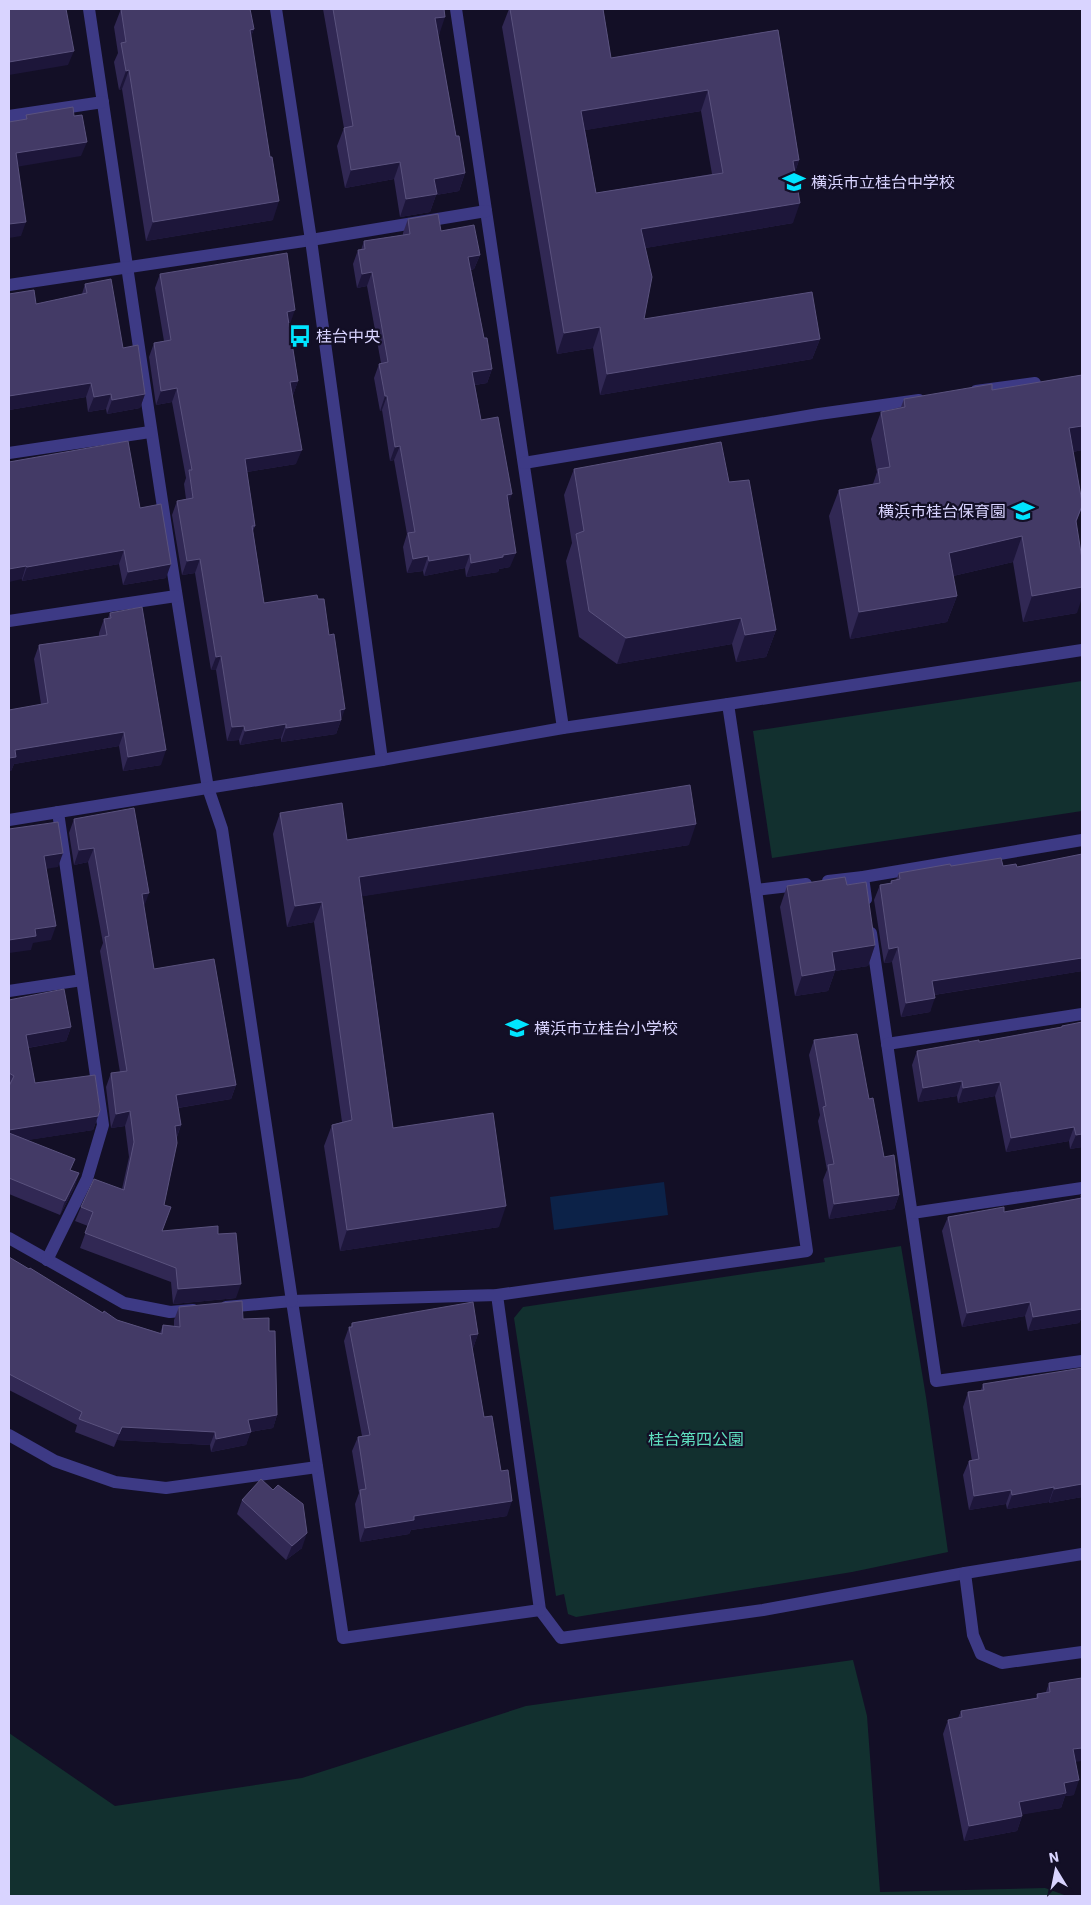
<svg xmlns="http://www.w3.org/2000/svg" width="1091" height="1905" viewBox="0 0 1091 1905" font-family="'IBM Plex Sans','Noto Sans JP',sans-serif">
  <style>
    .green { fill: #12302f }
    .water { fill: #0c2248 }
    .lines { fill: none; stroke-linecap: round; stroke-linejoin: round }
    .minor { stroke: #3d3a85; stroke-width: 12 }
    .tertiary { stroke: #3d3a85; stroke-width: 12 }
    .wall { fill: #312854; fill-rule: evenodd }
    .shaded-wall { fill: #1d163a }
    .building { fill: #433a66; stroke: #5a527e; fill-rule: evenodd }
    .labels { text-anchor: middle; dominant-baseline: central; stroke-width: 4.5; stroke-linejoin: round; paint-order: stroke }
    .poi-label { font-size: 16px; fill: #d9d4ff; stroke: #130f26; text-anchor: start }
    .park-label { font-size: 16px; fill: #5fe0c0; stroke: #130f26 }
  </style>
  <rect width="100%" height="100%" fill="#130f26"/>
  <g class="green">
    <polygon points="1082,681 1082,811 772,858 753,731"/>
    <polygon points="901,1246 926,1397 948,1552 852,1572 576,1617 568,1614 564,1594 556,1596 514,1318 523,1307 825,1262 824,1258"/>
    <polygon points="853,1660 867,1716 880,1892 1045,1888 1067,1896 9,1896 9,1733 115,1806 302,1778 526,1706"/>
  </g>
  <polygon class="water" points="664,1182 668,1215 554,1230 550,1197"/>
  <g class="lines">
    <g class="minor">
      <path d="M89 9C128 269 164 529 208 788"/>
      <polyline points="456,9 563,728"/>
      <polyline points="9,116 103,102"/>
      <polyline points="9,285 311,240 486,211"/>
      <polyline points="976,391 1035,383"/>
      <polyline points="9,453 150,432"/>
      <polyline points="524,463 819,414 919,400"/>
      <polyline points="9,621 176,596"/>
      <polyline points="863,877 866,899"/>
      <polyline points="828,881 863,877 1082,840"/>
      <polyline points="756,890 806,884"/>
      <polyline points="871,933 936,1381 1082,1361"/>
      <polyline points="9,991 82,980"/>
      <polyline points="887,1044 1082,1014"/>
      <polyline points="912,1213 1082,1188"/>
      <polyline points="9,1238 124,1303 170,1312 193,1310"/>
      <polyline points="47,1260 87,1179 103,1125 58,812"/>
      <polyline points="497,1295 540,1610 561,1638 763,1610 965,1573 1082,1554"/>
      <polyline points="292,1301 343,1638 540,1610"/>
      <polyline points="226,1307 292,1301 497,1295 807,1251 756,890 728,704"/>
      <polyline points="9,1435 55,1461 115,1482 166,1488 317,1467"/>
      <polyline points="965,1573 973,1635 981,1654 1002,1663 1082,1652"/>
    </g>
    <g class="tertiary">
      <polyline points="276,9 311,240 382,760"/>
      <polyline points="208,788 222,829 292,1301"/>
      <polyline points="9,820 382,760 563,728 728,704 1082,650"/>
    </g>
  </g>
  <g class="wall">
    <polygon points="121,9 254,29 251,36 273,220 146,241 122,89 119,90 114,62 118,53 114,27"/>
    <polygon points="323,9 444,9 439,35 438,35 456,136 465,173 459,191 436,195 430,212 400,217 394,179 345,188 337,146 344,128"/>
    <path d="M509 9H603L611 58 778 30 799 160 795 172 793 223 645 248 644 319 820 339 812 359 600 395 593 348 557 354 502 27ZM701 111 712 174 596 193 585 130Z"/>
    <polygon points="408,219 441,231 480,255 474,269 471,270 484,338 492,369 487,383 475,385 481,420 508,504 510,567 499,569 498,572 466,577 465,568 424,576 423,571 407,573 403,547 407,534 394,460 390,461 382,410 380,411 374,378 379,364 381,363 367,286 357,288 353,264 358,250 361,250 364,241 403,235 403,233"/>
    <polygon points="160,274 290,324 289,324 298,381 293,395 292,395 296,464 247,472 255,526 253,531 264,603 318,599 341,719 341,720 336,734 281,742 281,738 240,745 239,740 227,741 216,670 211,670 195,573 182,575 172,515 177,501 186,499 184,484 186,478 172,402 156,405 149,357 154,343 164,341 155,288"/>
    <polygon points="85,284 123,348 145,394 140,408 107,414 106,409 88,412 86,397 9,410 9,294 36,304 82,294"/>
    <polygon points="1082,375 1082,450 1073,452 1082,507 1076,523 1077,613 1023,622 1013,562 953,576 957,596 947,622 850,639 829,516 839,490 873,484 877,472 871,439 881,412 901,407 904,399 992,390"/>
    <polygon points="9,462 140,508 166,578 123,585 119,564 22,581"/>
    <polygon points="574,469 729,482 776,630 766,657 736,662 732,644 617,664 579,637 566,561 572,543 564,495"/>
    <polygon points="110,613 161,765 123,771 119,746 14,764 11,771 9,771 41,704 34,659 39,645 99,636 99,633 104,619 108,618"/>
    <polygon points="280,813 347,840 689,845 362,896 393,1128 499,1227 340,1251 324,1146 332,1125 342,1122 314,922 287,927 273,834"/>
    <polygon points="74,819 144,907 154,969 236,1085 231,1099 178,1108 181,1125 177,1137 164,1205 163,1231 218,1234 236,1298 173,1304 171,1282 80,1248 88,1226 75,1221 81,1207 122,1189 129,1157 125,1126 111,1128 106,1087 111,1073 120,1072 100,951 103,943 88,862 74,865 69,833"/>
    <polygon points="1082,854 1082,971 934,995 930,1012 901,1017 892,962 884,963 874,900 880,885 890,883 891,881 896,880 899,873 951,866 1017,867"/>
    <polygon points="847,885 875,945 868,966 835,971 828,991 795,996 780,907 787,886"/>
    <polygon points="9,1000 71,1027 66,1041 28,1048 35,1083 98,1116 93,1130 27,1140 70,1170 79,1173 74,1188 60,1215 9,1194"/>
    <polygon points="1082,1022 1082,1147 1070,1149 1069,1141 1006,1152 995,1096 958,1103 957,1096 918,1102 912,1065 917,1051 979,1042 1061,1027 1062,1026"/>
    <polygon points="814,1040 869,1099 884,1157 899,1195 894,1209 829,1219 823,1180 827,1170 818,1121 820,1115 809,1055"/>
    <polygon points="1081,1195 1082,1195 1082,1319 1081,1319 1079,1323 1028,1331 1025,1316 962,1327 942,1231 948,1217 1004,1212 1080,1198"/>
    <polygon points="9,1257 103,1313 117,1320 160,1333 163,1325 174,1326 174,1320 179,1307 243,1319 269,1331 277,1415 273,1428 250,1432 246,1445 211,1452 210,1445 117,1440 114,1447 75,1432 77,1425 9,1390"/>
    <polygon points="352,1323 478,1334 473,1348 472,1348 484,1417 507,1516 411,1530 409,1534 360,1542 355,1504 359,1493 352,1451 358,1437 362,1436 344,1341 349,1327 351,1327"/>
    <polygon points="983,1384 1082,1497 1049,1503 1049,1502 1007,1509 1006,1504 969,1510 963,1475 969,1461 972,1461 963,1407 968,1392 981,1390"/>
    <polygon points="273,1490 302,1548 286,1560 237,1514 242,1500"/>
    <polygon points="1049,1683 1076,1762 1074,1795 1065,1796 1061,1808 1022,1814 1022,1816 1017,1831 964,1841 943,1734 948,1720 958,1718 961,1711 1036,1698 1037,1694 1046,1692"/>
  </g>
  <g class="shaded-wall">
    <polygon points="445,17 439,35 429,36 435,18"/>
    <polygon points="254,29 247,48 250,30"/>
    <polygon points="74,51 68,65 9,75 9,62"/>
    <polygon points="129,70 122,89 119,90 126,71"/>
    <polygon points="708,90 701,111 574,132 581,111"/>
    <polygon points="87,142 81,156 10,168 16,153"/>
    <polygon points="799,160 792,181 793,161"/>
    <polygon points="400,162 394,179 345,188 351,170"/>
    <polygon points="465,173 459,191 436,195 430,212 400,217 406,199 434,179"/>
    <polygon points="279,201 273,220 146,241 153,222"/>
    <polygon points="800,203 793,223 634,250 641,229"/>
    <polygon points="26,222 21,236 9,238 9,224"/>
    <polygon points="480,255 474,269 463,271 468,257"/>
    <polygon points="372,272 367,286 357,288 362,274"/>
    <polygon points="295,310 290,324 282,326 287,312"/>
    <polygon points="600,327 593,348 557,354 564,333"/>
    <polygon points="820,339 812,359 600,395 607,374"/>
    <polygon points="492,369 487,383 467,386 472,372"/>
    <polygon points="298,381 293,395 285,396 290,382"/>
    <polygon points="91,383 86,397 9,410 9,396"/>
    <polygon points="177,388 172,402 156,405 161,391"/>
    <polygon points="111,394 106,409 88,412 94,397"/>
    <polygon points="145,394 140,408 107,414 112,400"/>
    <polygon points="385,396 387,396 382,410 380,411"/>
    <polygon points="1082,426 1082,450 1059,455 1069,428"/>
    <polygon points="400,446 394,460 390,461 395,447"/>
    <polygon points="302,450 296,464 240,473 245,459"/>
    <polygon points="512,494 507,508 507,495"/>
    <polygon points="1022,536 1013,562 940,579 949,553"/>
    <polygon points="124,550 119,564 22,581 27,567"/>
    <polygon points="516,553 510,567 499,569 498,572 466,577 471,563 503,555"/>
    <polygon points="470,554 465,568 424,576 429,561"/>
    <polygon points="428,556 423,571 407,573 413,559"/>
    <polygon points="200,559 195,573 182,575 187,561"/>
    <polygon points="171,564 166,578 123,585 128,572"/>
    <polygon points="26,566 22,579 9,582 9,569"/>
    <polygon points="1082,587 1082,598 1077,613 1023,622 1032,596"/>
    <polygon points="957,596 947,622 850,639 859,612"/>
    <polygon points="741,618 732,644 617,664 626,638"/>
    <polygon points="776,630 766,657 736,662 745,635"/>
    <polygon points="221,656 216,670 211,670 216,657"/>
    <polygon points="345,709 336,734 281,742 286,728 340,710"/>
    <polygon points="286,724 281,738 240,745 245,731"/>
    <polygon points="244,726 239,740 227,741 232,727"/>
    <polygon points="124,732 119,746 14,764 11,771 9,771 9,758 15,750"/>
    <polygon points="166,750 161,765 123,771 128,757"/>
    <polygon points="696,824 689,845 352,898 359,877"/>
    <polygon points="94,848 88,862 74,865 79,850"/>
    <polygon points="63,853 58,867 39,870 44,856"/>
    <polygon points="149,893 144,907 142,894"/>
    <polygon points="322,902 314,922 287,927 295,906"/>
    <polygon points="56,926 51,940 33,943 31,950 9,953 9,940 35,929"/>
    <polygon points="875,945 868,966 835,971 828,991 795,996 802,976 832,952"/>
    <polygon points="898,947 892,962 884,963 889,949"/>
    <polygon points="1082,958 1082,971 927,996 932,981"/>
    <polygon points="935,998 930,1012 901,1017 906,1003"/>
    <polygon points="71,1027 66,1041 21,1049 26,1035"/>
    <polygon points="962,1081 957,1096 918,1102 923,1088"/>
    <polygon points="1000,1082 995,1096 958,1103 963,1088"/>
    <polygon points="236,1085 231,1099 171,1109 176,1095"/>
    <polygon points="130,1111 125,1126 111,1128 116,1114"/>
    <polygon points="98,1116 93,1130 9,1143 9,1130"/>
    <polygon points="181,1125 176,1139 175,1126"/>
    <polygon points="1074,1127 1069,1141 1006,1152 1011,1138"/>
    <polygon points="1082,1134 1082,1147 1070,1149 1076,1135"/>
    <polygon points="79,1173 74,1188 60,1215 65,1201"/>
    <polygon points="899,1195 894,1209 829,1219 834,1204"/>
    <polygon points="506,1206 499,1227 340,1251 347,1230"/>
    <polygon points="241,1284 236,1298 173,1304 178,1289"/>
    <polygon points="1030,1302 1025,1316 962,1327 967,1313"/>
    <polygon points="1082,1309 1082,1319 1081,1319 1079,1323 1028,1331 1033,1317"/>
    <polygon points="478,1334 473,1348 465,1349 470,1335"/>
    <polygon points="277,1415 273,1428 244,1433 248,1420"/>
    <polygon points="122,1427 215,1432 210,1445 117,1440 114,1447"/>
    <polygon points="251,1432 246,1445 211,1452 216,1439"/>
    <polygon points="1082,1484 1082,1497 1049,1503 1054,1489"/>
    <polygon points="1054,1487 1049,1502 1007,1509 1012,1495"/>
    <polygon points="1011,1490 1006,1504 969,1510 974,1496"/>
    <polygon points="512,1501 507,1516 411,1530 409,1534 360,1542 365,1528 414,1516"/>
    <polygon points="307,1533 302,1548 286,1560 292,1546"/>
    <polygon points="1082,1748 1082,1761 1068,1763 1073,1749"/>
    <polygon points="1079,1780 1074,1795 1065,1796 1061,1808 1014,1816 1019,1802 1064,1783"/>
    <polygon points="1022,1816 1017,1831 964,1841 969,1826"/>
  </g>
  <g class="building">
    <polygon points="9,9 66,9 74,51 9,62"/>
    <polygon points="121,9 250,9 254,29 250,30 270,157 272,157 279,201 153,222 129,70 126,71 121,43 126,42"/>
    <polygon points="333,9 444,9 445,17 435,18 456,136 459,136 465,173 434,179 437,194 406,199 400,162 351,170 344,128 353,126"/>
    <path d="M510 9H603L611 58 778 30 799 160 793 161 800 203 641 229 652 277 644 319 812 292 820 339 607 374 600 327 564 333ZM708 90 723 173 596 193 581 111Z"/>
    <polygon points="73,107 74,116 82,115 87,142 16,153 26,222 9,224 9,122 27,119 26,115"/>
    <polygon points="438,214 441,231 474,225 480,255 468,257 484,338 487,338 492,369 472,372 481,420 498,417 512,494 507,495 516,553 503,555 503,557 471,563 470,554 429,561 428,556 413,559 408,533 415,532 400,446 395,447 387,396 385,396 379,364 388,362 372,272 362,274 358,250 365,249 364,241 410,234 408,219"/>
    <polygon points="287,253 295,310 287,312 298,381 290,382 302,450 245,459 255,526 252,526 264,603 317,595 318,599 324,599 329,635 334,634 345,709 340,710 341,720 286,728 286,724 245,731 244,726 232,727 221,656 216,657 200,559 187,561 177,501 193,498 189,470 192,470 177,388 161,391 154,343 171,340 160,274"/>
    <polygon points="111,279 123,348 138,345 145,394 112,400 111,394 94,397 91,383 9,396 9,294 34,290 36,304 87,293 85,284"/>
    <polygon points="1082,375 1082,426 1069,428 1082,502 1082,506 1076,521 1082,559 1082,587 1032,596 1022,536 949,553 957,596 859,612 839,490 880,483 878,469 890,467 881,412 905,407 904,399 992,384 992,390"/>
    <polygon points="128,441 140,508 161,504 171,564 128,572 124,550 27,567 26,566 9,569 9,462"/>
    <polygon points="721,442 729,482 749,480 776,630 745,635 741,618 626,638 589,611 576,534 584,531 574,469"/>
    <polygon points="142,607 166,750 128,757 124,732 15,750 16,757 9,758 9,710 48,703 39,645 107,635 104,619 111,618 110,613"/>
    <polygon points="690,785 696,824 359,877 393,1128 493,1113 506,1206 347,1230 332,1125 352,1120 322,902 295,906 280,813 342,803 347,840"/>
    <polygon points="134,808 149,893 142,894 154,969 214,959 236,1085 176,1095 181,1125 175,1126 177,1143 164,1205 171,1207 162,1231 218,1226 218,1234 236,1233 241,1284 178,1289 176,1268 85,1233 93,1212 81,1207 94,1179 124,1190 134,1142 130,1111 116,1114 111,1073 127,1071 105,937 109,936 94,848 79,850 74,819"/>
    <polygon points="58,822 63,853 44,856 56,926 35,929 36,936 9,940 9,829"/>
    <polygon points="1082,854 1082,958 932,981 935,998 906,1003 898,947 889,949 880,885 892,883 891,881 900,879 899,873 950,864 951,866 1001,858 1003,866 1016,864 1017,867"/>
    <polygon points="845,877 847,885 866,882 875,945 832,952 835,970 802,976 787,886"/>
    <polygon points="64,989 71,1027 26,1035 35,1083 95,1075 100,1110 98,1116 9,1130 9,1086 14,1076 9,1073 9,1000"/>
    <polygon points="1082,1022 1082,1134 1076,1135 1074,1127 1011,1138 1000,1082 963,1088 962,1081 923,1088 917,1051 979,1040 979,1042 1062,1027 1062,1026"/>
    <polygon points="857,1034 869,1099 873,1098 884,1157 894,1155 899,1195 834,1204 828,1165 834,1164 823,1107 826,1106 814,1040"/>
    <polygon points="9,1133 75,1159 70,1170 79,1173 65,1201 9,1178"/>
    <polygon points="1081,1195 1082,1195 1082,1309 1033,1317 1030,1302 967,1313 948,1217 1004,1207 1004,1212 1082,1198"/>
    <polygon points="9,1257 29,1269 30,1268 103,1313 104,1311 117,1320 162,1334 163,1325 180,1327 179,1307 242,1301 243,1319 269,1318 269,1331 275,1331 277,1415 248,1420 251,1432 216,1439 215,1432 122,1427 119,1434 79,1419 82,1412 9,1374"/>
    <polygon points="473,1302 478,1334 470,1335 484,1417 492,1416 501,1471 508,1470 512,1501 414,1516 414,1520 365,1528 360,1490 366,1489 358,1437 370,1435 349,1327 352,1327 352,1323"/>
    <polygon points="1082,1368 1082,1484 1054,1489 1054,1487 1012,1495 1011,1490 974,1496 969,1461 979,1459 968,1392 984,1390 983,1384"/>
    <polygon points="261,1479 273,1490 278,1485 303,1504 307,1533 292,1546 242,1500"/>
    <polygon points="1082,1678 1082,1748 1073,1749 1079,1780 1064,1783 1066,1793 1019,1802 1022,1816 969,1826 948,1720 962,1717 961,1711 1038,1698 1037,1694 1050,1692 1049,1683"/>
  </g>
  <defs>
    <symbol id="school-bare" viewBox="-9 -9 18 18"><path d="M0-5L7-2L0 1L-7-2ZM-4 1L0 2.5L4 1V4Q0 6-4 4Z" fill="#00e5ff" stroke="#130f26" stroke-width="2.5" paint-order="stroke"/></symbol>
    <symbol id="bus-bare" viewBox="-9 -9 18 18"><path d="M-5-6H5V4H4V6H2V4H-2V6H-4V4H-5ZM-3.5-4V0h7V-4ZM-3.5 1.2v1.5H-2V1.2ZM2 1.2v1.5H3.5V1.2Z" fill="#00e5ff" stroke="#130f26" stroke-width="2.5" paint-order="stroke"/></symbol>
  </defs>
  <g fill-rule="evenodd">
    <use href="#school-bare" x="778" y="166" width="32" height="32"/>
    <use href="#bus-bare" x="284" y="320" width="32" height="32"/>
    <use href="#school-bare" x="1007" y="495" width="32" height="32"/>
    <use href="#school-bare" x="501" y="1012" width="32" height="32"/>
  </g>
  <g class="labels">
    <g class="poi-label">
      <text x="811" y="182">横浜市立桂台中学校</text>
      <text x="316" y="336">桂台中央</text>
      <text x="1006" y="511" text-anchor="end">横浜市桂台保育園</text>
      <text x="534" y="1028">横浜市立桂台小学校</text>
    </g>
    <g class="park-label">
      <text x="696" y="1439">桂台第四公園</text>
    </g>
  </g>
  <rect width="1091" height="1905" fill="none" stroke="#d9d4ff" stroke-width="20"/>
  <g transform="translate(1056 1870) rotate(350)" stroke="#130f26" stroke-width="4" paint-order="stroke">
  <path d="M0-4L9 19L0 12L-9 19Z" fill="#d9d4ff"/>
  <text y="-8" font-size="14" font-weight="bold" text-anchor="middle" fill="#d9d4ff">N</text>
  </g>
</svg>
